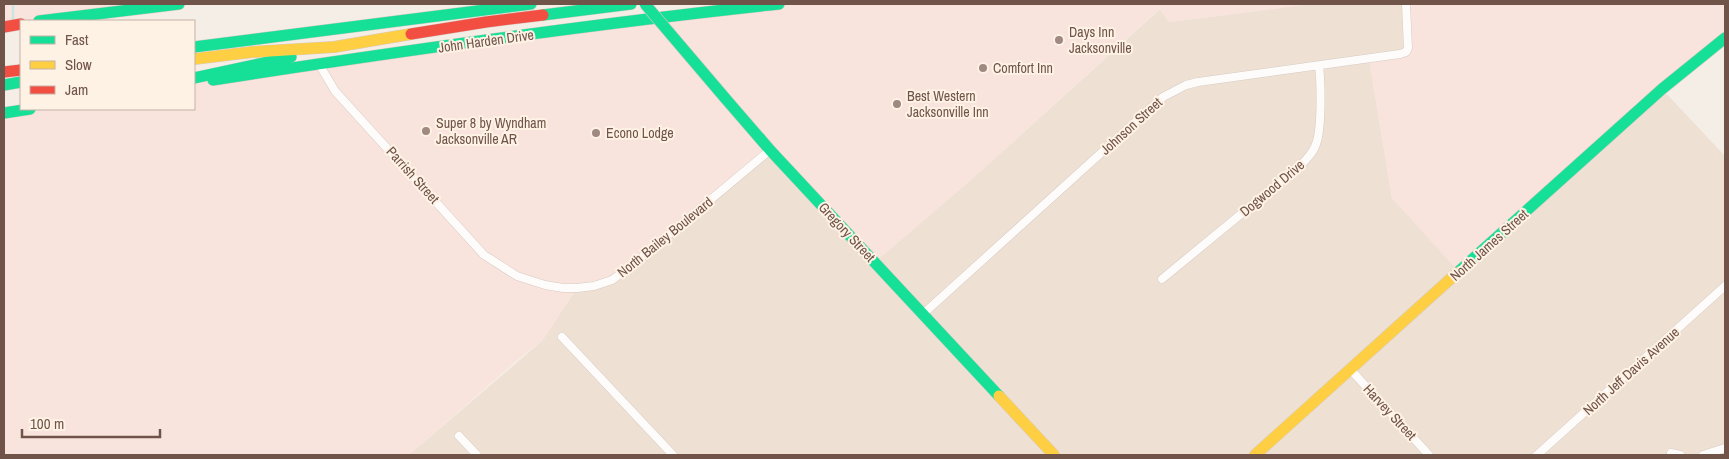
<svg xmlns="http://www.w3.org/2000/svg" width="1729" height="459" viewBox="0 0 1729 459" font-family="'Archivo Narrow',sans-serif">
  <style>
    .residential { fill: #eee0d3 }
    .commercial { fill: #f8e4dc }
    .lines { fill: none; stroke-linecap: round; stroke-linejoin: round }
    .stream { stroke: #c9e4e4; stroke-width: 2.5 }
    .street-casing { stroke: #d6cbc4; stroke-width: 9 }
    .fast-casing { stroke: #d5cac3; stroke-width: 12 }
    .slow-casing { stroke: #d5cac3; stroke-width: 12 }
    .jam-casing { stroke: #d5cac3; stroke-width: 12 }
    .street { stroke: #fefcfb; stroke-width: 8 }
    .fast { stroke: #16e098; stroke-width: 11 }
    .slow { stroke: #ffcf43; stroke-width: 11 }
    .jam { stroke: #f24e42; stroke-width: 11 }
    .fast-bridge-casing { stroke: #d5cac3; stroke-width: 12; stroke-linecap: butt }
    .fast-bridge { stroke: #16e098; stroke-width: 11 }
    .poi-dot { fill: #9f8980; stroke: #fef2e5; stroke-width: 2 }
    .labels { text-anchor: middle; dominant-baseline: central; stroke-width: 4; stroke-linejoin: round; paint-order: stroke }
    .poi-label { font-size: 14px; fill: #705349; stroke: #fef2e5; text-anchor: start }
    .street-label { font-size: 14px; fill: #705349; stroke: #fef2e5 }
  </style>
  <rect width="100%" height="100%" fill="#f5eee6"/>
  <polygon class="residential" points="1311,4 1406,4 1408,48 1369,59 1392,198 1459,271 1662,89 1725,156 1725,455 409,455 542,341 577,288 770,150 875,262 972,179 1160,9 1169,22"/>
  <g class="commercial">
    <polygon points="4,4 179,4 39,21 21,21 4,27"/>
    <polygon points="779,4 1311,4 1169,22 1159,9 972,179 875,262 770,150 612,280 577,288 542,341 517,360 409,455 4,455 4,113 30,109 194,109 194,83 319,64 322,70 355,59"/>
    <polygon points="1406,4 1725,4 1725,38 1459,272 1392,198 1369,59 1406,52"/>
  </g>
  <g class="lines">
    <polyline class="stream" points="13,4 13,21"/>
    <defs>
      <g id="street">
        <polyline points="319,64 335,91 484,255 517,276 545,285 563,288 577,288 594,286 612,280 630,267 770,150"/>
        <path d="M1162 279 1303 163C1308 157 1314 152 1316 144 1322 129 1321 83 1319 66"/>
        <polyline points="923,314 1163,97 1186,85 1198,82 1400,54 1406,52 1408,48 1406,4"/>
        <polyline points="562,337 673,455"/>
        <polyline points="1350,369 1429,455"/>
        <polyline points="459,436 477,455"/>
        <polyline points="1671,453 1680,455"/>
        <polyline points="1537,455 1725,286"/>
        <polyline points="1703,455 1725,448"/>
      </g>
      <g id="fast">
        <polyline points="543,15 631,4"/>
        <polyline points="39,21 179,4"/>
        <polyline points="194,47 531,4"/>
        <polyline points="194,78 291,57"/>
        <path d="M213 80C401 51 590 24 779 4"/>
        <polyline points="4,85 21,82"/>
        <polyline points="725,98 770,150 999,396"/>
        <polyline points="4,113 30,109"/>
        <polyline points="1457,273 1662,89 1725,38"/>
      </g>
      <g id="slow">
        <polyline points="194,59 252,52 334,47 411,34"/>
        <polyline points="999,396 1054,455"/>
        <polyline points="1255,455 1457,273"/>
      </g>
      <g id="jam">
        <polyline points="4,27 21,24"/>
        <polyline points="411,34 486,22 543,15"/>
        <polyline points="4,72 21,70"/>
      </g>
    </defs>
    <use href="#street" class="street-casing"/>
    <use href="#fast" class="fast-casing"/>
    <use href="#slow" class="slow-casing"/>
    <use href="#jam" class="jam-casing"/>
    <use href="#street" class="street"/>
    <use href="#fast" class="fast"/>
    <use href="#slow" class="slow"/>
    <use href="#jam" class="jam"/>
    <defs>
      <polyline id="fast-bridge" points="645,4 725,98"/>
    </defs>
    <use href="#fast-bridge" class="fast-bridge-casing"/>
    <use href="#fast-bridge" class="fast-bridge"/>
  </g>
  <g class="poi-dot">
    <circle cx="1059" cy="40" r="5"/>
    <circle cx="983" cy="68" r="5"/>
    <circle cx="897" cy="104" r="5"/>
    <circle cx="426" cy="131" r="5"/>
    <circle cx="596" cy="133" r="5"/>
  </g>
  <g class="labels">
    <g class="poi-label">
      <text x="1069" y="32">Days Inn<tspan x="1069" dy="16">Jacksonville</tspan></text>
      <text x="993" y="68">Comfort Inn</text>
      <text x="907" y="96">Best Western<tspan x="907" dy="16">Jacksonville Inn</tspan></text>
      <text x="436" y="123">Super 8 by Wyndham<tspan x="436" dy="16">Jacksonville AR</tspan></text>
      <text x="606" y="133">Econo Lodge</text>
    </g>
    <g class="street-label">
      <text transform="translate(486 41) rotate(-8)">John Harden Drive</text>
      <text transform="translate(1131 126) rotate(-42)">Johnson Street</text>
      <text transform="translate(413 175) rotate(48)">Parrish Street</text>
      <text transform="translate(1272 188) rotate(-40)">Dogwood Drive</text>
      <text transform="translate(847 232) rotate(47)">Gregory Street</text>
      <text transform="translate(665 237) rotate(-39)">North Bailey Boulevard</text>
      <text transform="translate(1489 245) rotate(-42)">North James Street</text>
      <text transform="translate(1631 371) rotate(-42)">North Jeff Davis Avenue</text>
      <text transform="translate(1390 412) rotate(47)">Harvey Street</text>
    </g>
  </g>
  <rect width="1729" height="459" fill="none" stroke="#705349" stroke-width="10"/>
  <rect x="20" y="20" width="175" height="90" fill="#fef2e5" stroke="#c5b2a7"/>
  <rect x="30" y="36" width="25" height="8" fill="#16e098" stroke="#c5b2a7"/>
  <text x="65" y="45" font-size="15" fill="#705349">Fast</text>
  <rect x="30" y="61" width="25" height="8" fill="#ffcf43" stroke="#c5b2a7"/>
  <text x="65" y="70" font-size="15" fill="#705349">Slow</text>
  <rect x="30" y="86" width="25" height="8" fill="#f24e42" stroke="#c5b2a7"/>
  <text x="65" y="95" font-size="15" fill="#705349">Jam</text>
  <path d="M22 429v8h138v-8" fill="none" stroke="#705349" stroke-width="2.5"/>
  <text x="30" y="429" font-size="15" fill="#705349" stroke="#fef2e5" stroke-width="4" paint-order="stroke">100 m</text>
</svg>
